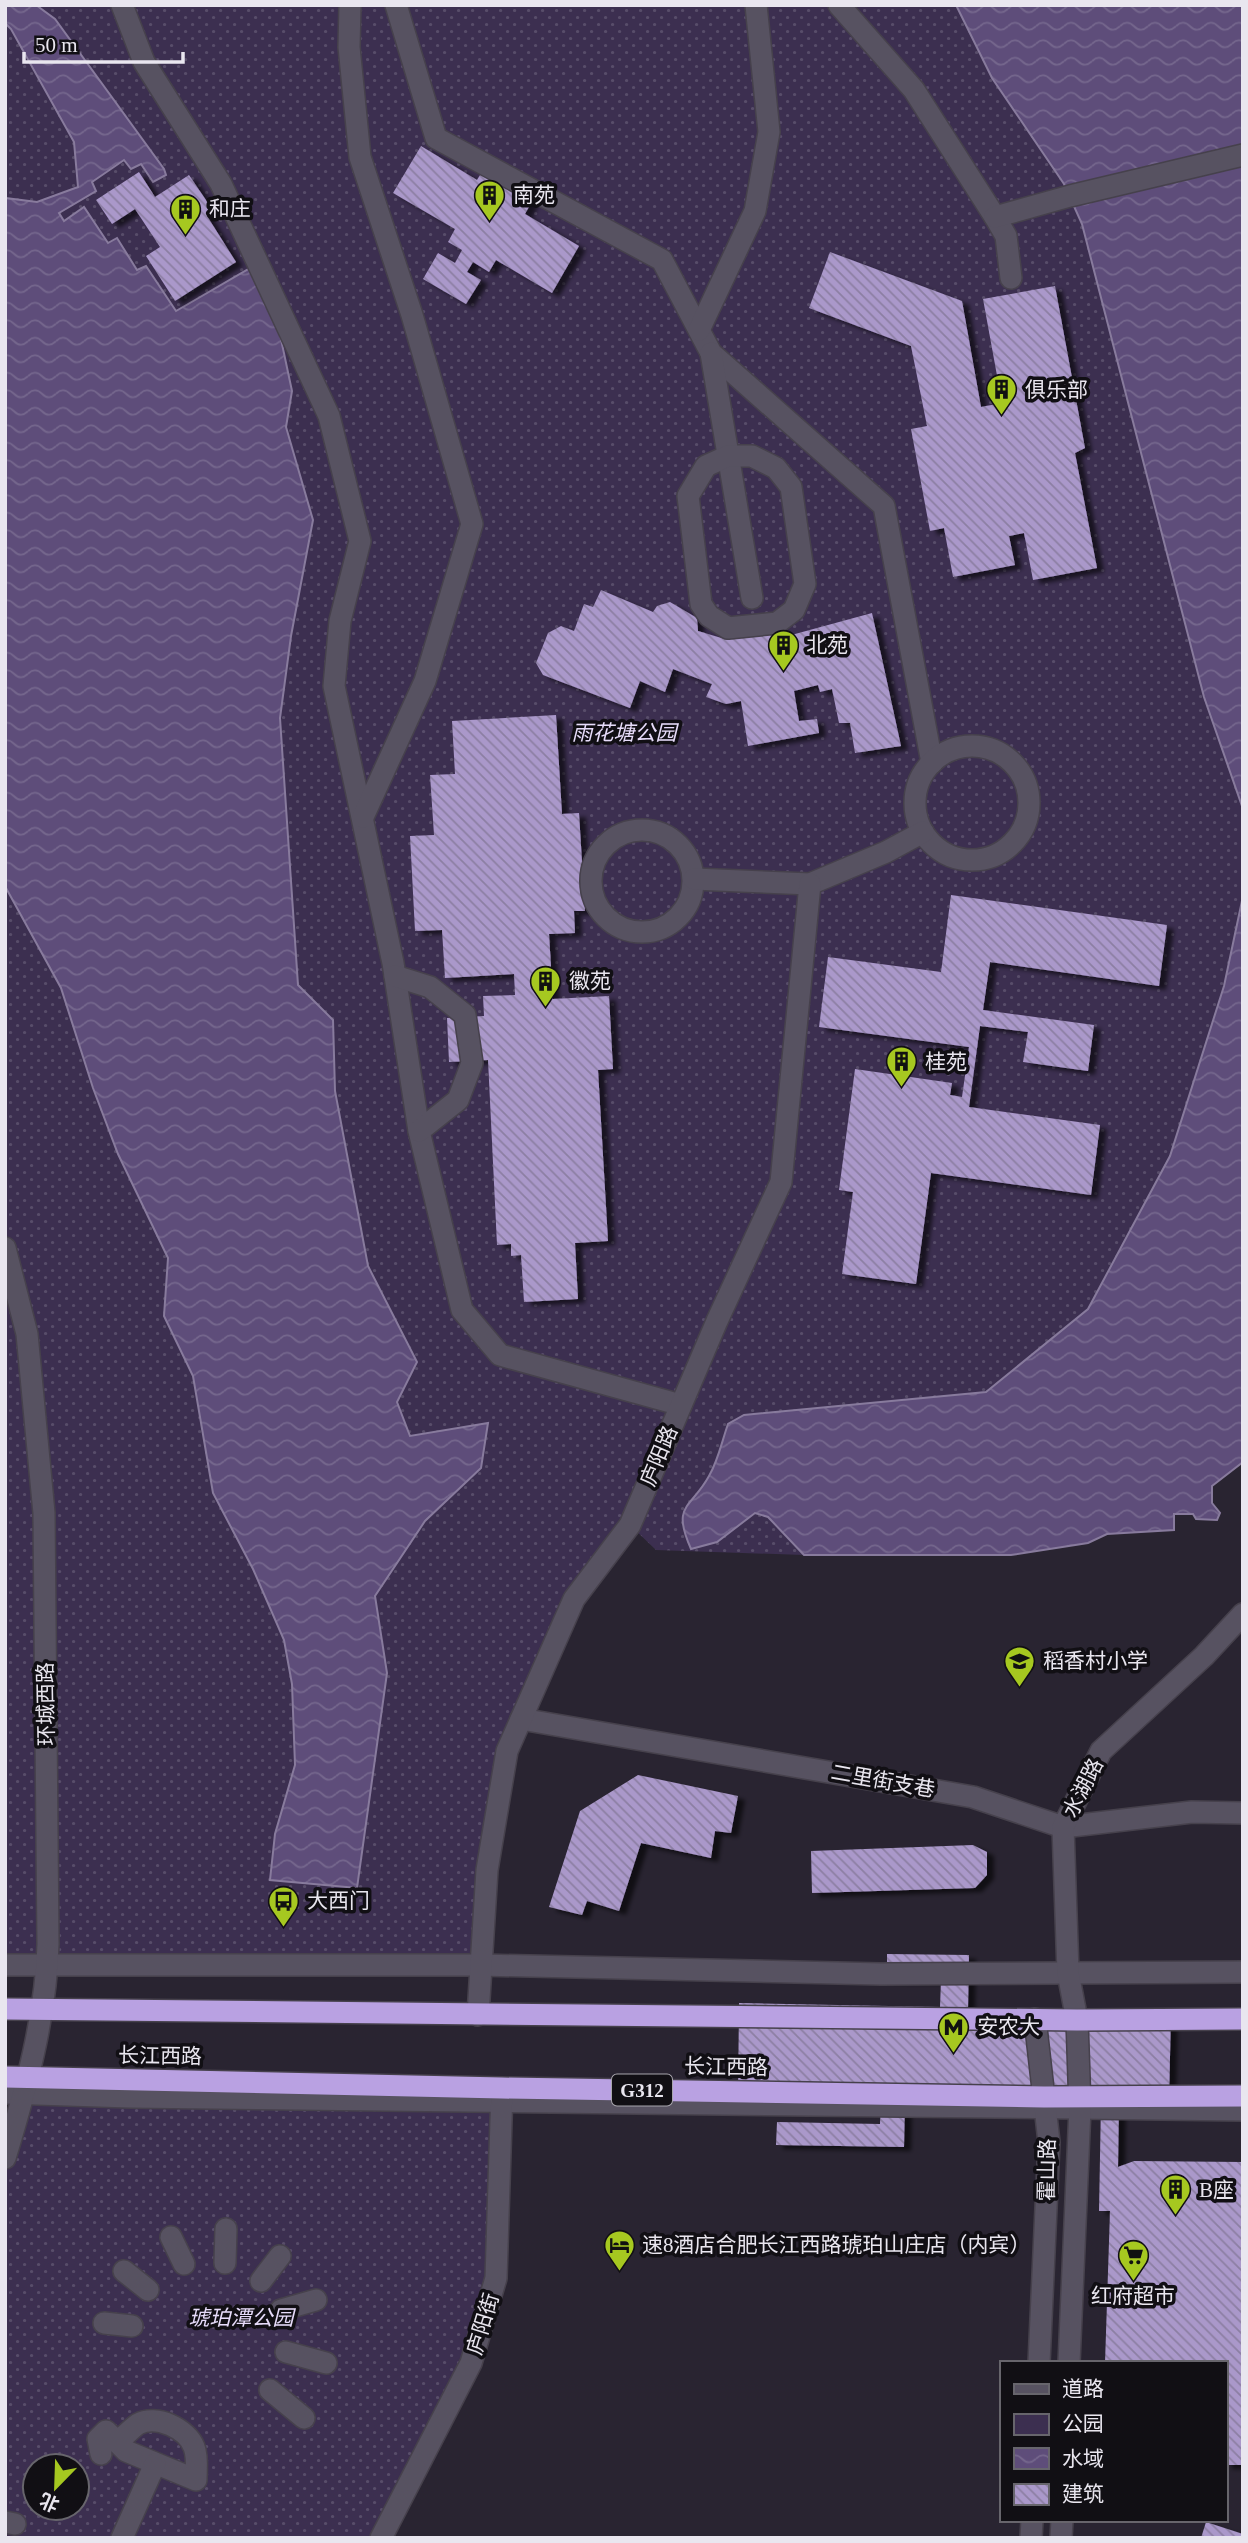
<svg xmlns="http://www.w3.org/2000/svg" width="1248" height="2543" viewBox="0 0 1248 2543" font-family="'Times New Roman','Noto Sans SC',serif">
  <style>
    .green { fill: url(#green-dots); fill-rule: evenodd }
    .water { fill: url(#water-waves); stroke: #887b9d; stroke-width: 2 }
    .building { fill: url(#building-back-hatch); filter: url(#shadow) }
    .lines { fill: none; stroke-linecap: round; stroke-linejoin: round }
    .street-casing { stroke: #46414c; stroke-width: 24 }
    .secondary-casing { stroke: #46414c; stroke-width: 24 }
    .highway-casing { stroke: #46414c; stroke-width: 24 }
    .street { stroke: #575261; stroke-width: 21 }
    .secondary { stroke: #575261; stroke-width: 21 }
    .highway { stroke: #b9a1e2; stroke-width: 21 }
    .labels { text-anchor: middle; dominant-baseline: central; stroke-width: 7; stroke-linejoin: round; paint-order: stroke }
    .shield { fill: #110f14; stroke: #a8a6ad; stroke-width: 2 }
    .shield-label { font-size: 19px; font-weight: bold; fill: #e9e6ef }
    .poi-label { font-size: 21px; fill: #e9e6ef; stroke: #110f14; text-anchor: start }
    .park-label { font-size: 21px; font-style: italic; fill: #e7dcfa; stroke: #110f14 }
    .street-label { font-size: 21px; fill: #e9e6ef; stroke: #110f14 }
  </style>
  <defs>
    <pattern id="green-dots" width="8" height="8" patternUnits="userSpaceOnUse" patternTransform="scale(1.75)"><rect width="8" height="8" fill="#3c2f50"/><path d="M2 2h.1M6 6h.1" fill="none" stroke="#584d6a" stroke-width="1.8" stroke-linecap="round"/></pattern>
    <pattern id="water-waves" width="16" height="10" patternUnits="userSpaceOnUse" patternTransform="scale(1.75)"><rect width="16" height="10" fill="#5e4d7a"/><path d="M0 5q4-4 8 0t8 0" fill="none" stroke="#75678d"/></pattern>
    <pattern id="building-back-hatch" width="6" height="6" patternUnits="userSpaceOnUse" patternTransform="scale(1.75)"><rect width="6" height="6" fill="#aa98ca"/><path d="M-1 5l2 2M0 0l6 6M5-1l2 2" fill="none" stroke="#8c7fa3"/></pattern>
    <filter id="shadow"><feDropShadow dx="7" dy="4" stdDeviation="2" flood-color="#0009"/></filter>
  </defs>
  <rect width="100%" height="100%" fill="#292431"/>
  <g class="green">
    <polygon points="5,5 1243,5 1243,1462 1212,1486 1212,1503 1220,1513 1217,1520 1196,1519 1193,1514 1174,1514 1174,1530 1107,1534 1088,1543 1011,1555 804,1555 656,1550 630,1525 574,1599 507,1751 481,1965 5,1965"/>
    <path d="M25 2093 502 2101 496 2278 471 2363 381 2538H5V2158ZM35 2466H77V2508H35Z"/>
  </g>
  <g class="water">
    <polygon points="5,5 36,5 55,19 164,169 166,175 153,182 141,164 131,169 124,160 92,182 96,191 59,213 64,221 84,207 108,243 117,238 137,270 146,266 176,311 252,267 275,311 292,391 286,427 313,520 291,636 280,718 298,985 333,1020 335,1091 368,1266 417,1362 397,1402 410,1436 488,1423 481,1468 425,1521 375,1596 387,1673 357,1888 270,1880 275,1834 295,1765 292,1684 284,1640 253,1569 213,1493 193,1376 164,1316 168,1258 118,1154 93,1088 61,988 6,888 5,198 37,202 78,187 74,142 11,29 5,23"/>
    <polygon points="956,5 1243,5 1243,809 1204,697 1082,224 1064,184 992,78"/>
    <path d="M1243 896V1462L1212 1486V1503L1220 1513 1217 1520 1196 1519 1193 1514H1174V1530L1107 1534 1088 1543 1011 1555H804L768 1517 755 1513 717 1542 691 1549C671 1504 691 1509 709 1476 718 1461 722 1441 728 1424L744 1415 986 1392 1088 1309 1170 1156 1224 986Z"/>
  </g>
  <g class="building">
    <polygon points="421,146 477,180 486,165 536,194 525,214 579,246 552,293 496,260 489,272 473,262 467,272 481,280 466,304 423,279 438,253 455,263 462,250 448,242 455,229 393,193"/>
    <polygon points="139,172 155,197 189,175 214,212 207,216 236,262 175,301 146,256 160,247 135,209 112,224 96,200"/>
    <polygon points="830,252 962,301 981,407 1002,403 983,299 1055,286 1085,448 1075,453 1097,568 1033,580 1024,533 1009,536 1015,565 953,577 944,528 930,531 911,429 927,426 911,346 809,308"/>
    <polygon points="601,590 653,612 657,606 670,602 697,618 698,631 728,640 728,628 777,623 784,637 872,613 901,746 855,753 850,723 839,723 832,689 820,692 818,685 794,691 799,721 817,719 819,733 748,746 741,701 726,704 706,697 712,684 673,669 665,692 640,681 630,708 543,675 536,663 548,633 561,626 574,631 584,604 593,607"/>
    <polygon points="556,715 562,814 579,813 585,911 574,911 575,933 549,934 553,999 609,996 613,1069 598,1070 608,1241 575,1243 578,1299 524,1302 521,1255 511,1256 511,1244 497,1245 488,1060 449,1062 447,1018 484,1016 483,996 515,995 514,974 445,978 442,930 415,931 410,836 434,835 430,775 455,774 452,721"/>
    <polygon points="951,895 1167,925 1159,986 990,962 983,1010 1094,1025 1088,1071 1023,1062 1028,1032 980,1026 969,1107 1100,1125 1091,1195 931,1173 916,1284 842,1274 853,1192 839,1190 855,1069 952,1083 950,1095 962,1097 969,1047 819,1027 828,957 941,972"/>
    <polygon points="638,1775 738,1796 731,1833 715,1831 711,1858 641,1843 619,1911 587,1901 582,1915 549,1907 580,1811"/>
    <polygon points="973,1845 987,1852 987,1875 975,1888 812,1893 811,1851"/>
    <polygon points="887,1954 969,1955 968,2008 1171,2012 1169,2101 1119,2100 1118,2167 1134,2161 1243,2162 1243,2465 1225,2465 1225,2363 1105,2363 1110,2211 1099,2211 1101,2102 905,2098 904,2147 776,2145 777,2122 880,2124 881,2098 738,2096 739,2003 940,2007 941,1980 887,1979"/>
    <polygon points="1206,2522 1243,2534 1243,2538 1201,2538"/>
  </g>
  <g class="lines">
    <defs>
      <g id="street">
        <polyline points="122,5 144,62 221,184 329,416 360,541 340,621 334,686 393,963 419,1131 462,1310 500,1355 681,1405"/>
        <polyline points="350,5 349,47 360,157 412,315 472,524 425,681 363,817"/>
        <polyline points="396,5 436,138 662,260 711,353 884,506 932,763"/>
        <polyline points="839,5 914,90 995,217 1006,236 1011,278"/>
        <polyline points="995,217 1070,196 1243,155"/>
        <polyline points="699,330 755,211 769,132 756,5"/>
        <polyline points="711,353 752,598"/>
        <polygon points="728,456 752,456 776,468 791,487 805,584 794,610 777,623 728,628 709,616 701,604 688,496 706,466"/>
        <circle cx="972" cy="803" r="57"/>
        <circle cx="642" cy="881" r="51"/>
        <polyline points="694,879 810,884 886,852 923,832"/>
        <polyline points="395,976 430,987 465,1015 472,1063 458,1100 419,1131"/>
        <polyline points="521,1719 973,1797 1063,1827 1192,1812 1243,1813"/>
        <polyline points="5,1965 481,1965 881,1974 1243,1972"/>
        <polyline points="478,2015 487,1870 507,1751 574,1599 630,1525 717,1321 781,1182 810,884"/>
        <polyline points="1077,2020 1068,1973 1063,1827 1101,1751 1204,1656 1243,1614"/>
        <polyline points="5,2093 130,2097 1243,2110"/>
        <polyline points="171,2237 184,2264"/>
        <polyline points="225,2263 226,2229"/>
        <polyline points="124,2271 148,2290"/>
        <polyline points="261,2281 280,2256"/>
        <polyline points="281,2310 316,2300"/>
        <polyline points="104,2323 132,2326"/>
        <polyline points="286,2352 326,2363"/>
        <polyline points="270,2390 304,2418"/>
        <path d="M101 2454 98 2439 106 2431 126 2451 196 2480C196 2470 198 2457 194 2447 187 2429 157 2414 138 2424 131 2429 124 2437 117 2442"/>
        <polyline points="5,2522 15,2524"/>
        <polyline points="122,2538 155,2464"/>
        <polyline points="381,2538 471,2363 496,2278 502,2089"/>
      </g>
      <g id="secondary">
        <path d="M5 1248 27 1334 44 1513 48 1944C46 2017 26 2089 5 2158"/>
        <polyline points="1035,2019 1049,2142 1039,2363"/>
        <polyline points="1069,2363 1080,2108 1077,2020"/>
        <polyline points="1031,2538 1032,2520"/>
        <polyline points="1061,2538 1062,2520"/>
      </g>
      <g id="highway">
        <polyline points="5,2009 1077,2020 1243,2019"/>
        <polyline points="5,2077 502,2088 1044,2097 1243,2096"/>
      </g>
    </defs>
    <use href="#street" class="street-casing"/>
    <use href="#secondary" class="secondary-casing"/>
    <use href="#highway" class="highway-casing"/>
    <use href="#street" class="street"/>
    <use href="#secondary" class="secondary"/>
    <use href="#highway" class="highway"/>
  </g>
  <defs>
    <symbol id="building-pin" viewBox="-11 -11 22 30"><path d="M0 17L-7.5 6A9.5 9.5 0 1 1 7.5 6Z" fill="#a6c820" stroke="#110f14"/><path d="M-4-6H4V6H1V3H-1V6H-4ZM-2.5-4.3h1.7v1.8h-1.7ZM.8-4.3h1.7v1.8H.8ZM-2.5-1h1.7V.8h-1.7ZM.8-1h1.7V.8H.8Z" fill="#111"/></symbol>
    <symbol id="school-pin" viewBox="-11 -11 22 30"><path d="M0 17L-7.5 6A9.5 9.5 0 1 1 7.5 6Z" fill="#a6c820" stroke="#110f14"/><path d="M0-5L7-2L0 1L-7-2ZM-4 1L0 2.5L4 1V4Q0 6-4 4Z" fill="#111"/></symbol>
    <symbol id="bus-pin" viewBox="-11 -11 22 30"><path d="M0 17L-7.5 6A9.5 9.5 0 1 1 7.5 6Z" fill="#a6c820" stroke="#110f14"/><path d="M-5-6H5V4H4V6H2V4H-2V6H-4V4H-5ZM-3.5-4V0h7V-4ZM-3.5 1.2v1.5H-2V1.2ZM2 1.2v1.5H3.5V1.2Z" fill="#111"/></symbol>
    <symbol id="metro-pin" viewBox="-11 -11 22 30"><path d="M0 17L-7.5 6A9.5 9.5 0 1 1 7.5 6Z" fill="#a6c820" stroke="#110f14"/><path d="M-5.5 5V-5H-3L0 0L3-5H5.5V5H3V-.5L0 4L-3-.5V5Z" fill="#111"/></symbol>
    <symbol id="hotel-pin" viewBox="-11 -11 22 30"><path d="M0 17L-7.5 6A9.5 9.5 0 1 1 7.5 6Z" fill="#a6c820" stroke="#110f14"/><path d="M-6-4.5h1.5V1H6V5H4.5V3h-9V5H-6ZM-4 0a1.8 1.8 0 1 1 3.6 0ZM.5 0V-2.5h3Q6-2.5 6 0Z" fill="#111"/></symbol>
    <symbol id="supermarket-pin" viewBox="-11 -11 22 30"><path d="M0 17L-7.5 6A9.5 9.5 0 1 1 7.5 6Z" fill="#a6c820" stroke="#110f14"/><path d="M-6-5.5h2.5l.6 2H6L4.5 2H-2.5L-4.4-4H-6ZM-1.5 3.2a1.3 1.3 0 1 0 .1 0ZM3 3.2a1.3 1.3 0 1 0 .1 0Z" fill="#111"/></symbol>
  </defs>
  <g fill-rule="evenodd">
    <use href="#building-pin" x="472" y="178" width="35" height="47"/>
    <use href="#building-pin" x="168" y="192" width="35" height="47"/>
    <use href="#building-pin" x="984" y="372" width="35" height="47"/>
    <use href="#building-pin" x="766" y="628" width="35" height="47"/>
    <use href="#building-pin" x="528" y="964" width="35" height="47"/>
    <use href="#building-pin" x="884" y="1044" width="35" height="47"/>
    <use href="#school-pin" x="1002" y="1644" width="35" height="47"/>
    <use href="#bus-pin" x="266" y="1884" width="35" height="47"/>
    <use href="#metro-pin" x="936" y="2010" width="35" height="47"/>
    <use href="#building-pin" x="1158" y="2172" width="35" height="47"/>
    <use href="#hotel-pin" x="602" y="2228" width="35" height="47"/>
    <use href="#supermarket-pin" x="1116" y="2238" width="35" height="47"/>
  </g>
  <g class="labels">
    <rect class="shield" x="612" y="2074.5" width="60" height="31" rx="5"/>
    <g class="shield-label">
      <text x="642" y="2090">G312</text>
    </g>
    <g class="poi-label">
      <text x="513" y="195">南苑</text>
      <text x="209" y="209">和庄</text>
      <text x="1025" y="390">俱乐部</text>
      <text x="806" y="645">北苑</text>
      <text x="569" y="981">徽苑</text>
      <text x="925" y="1062">桂苑</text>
      <text x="1043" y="1661">稻香村小学</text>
      <text x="307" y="1901">大西门</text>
      <text x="977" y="2027">安农大</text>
      <text x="1199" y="2190">B座</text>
      <text x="642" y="2245">速8酒店合肥长江西路琥珀山庄店（内宾）</text>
      <text x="1133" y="2296" text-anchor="middle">红府超市</text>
    </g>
    <g class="park-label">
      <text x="624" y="733">雨花塘公园</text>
      <text x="241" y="2318">琥珀潭公园</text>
    </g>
    <g class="street-label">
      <text transform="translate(659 1456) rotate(-67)">庐阳路</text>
      <text transform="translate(46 1704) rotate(-91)">环城西路</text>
      <text transform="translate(883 1781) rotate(10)">二里街支巷</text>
      <text transform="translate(1083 1788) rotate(-63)">水湖路</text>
      <text transform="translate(160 2056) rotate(1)">长江西路</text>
      <text transform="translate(726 2067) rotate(1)">长江西路</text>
      <text transform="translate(1047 2170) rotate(-89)">霍山路</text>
      <text transform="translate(483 2324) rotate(-73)">庐阳街</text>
    </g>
  </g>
  <rect width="1248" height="2543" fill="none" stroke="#e9e6ef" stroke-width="14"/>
  <rect x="1000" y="2361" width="228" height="161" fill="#110f14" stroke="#67656c" stroke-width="2"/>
  <rect x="1014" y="2384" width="35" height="10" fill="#575261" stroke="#67656c" stroke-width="2"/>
  <text x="1062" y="2396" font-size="21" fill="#e9e6ef">道路</text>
  <rect x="1014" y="2414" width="35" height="21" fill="#3c2f50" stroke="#67656c" stroke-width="2"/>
  <text x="1062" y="2431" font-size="21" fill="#e9e6ef">公园</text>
  <rect x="1014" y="2448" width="35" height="21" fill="url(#water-waves)" stroke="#67656c" stroke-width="2"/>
  <text x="1062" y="2466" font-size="21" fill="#e9e6ef">水域</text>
  <rect x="1014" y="2484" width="35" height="21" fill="url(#building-back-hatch)" stroke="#67656c" stroke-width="2"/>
  <text x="1062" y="2501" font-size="21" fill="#e9e6ef">建筑</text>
  <g transform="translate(56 2487) rotate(203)"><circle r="33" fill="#110f14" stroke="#67656c" stroke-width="2"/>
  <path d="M0-5L12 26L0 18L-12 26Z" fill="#a6c820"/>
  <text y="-10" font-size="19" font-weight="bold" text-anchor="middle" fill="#e9e6ef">北</text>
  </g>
  <path d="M24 52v10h159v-10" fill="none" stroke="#e9e6ef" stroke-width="3.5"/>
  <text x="35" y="52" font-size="21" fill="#e9e6ef" stroke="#110f14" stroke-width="5" paint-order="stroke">50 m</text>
</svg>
